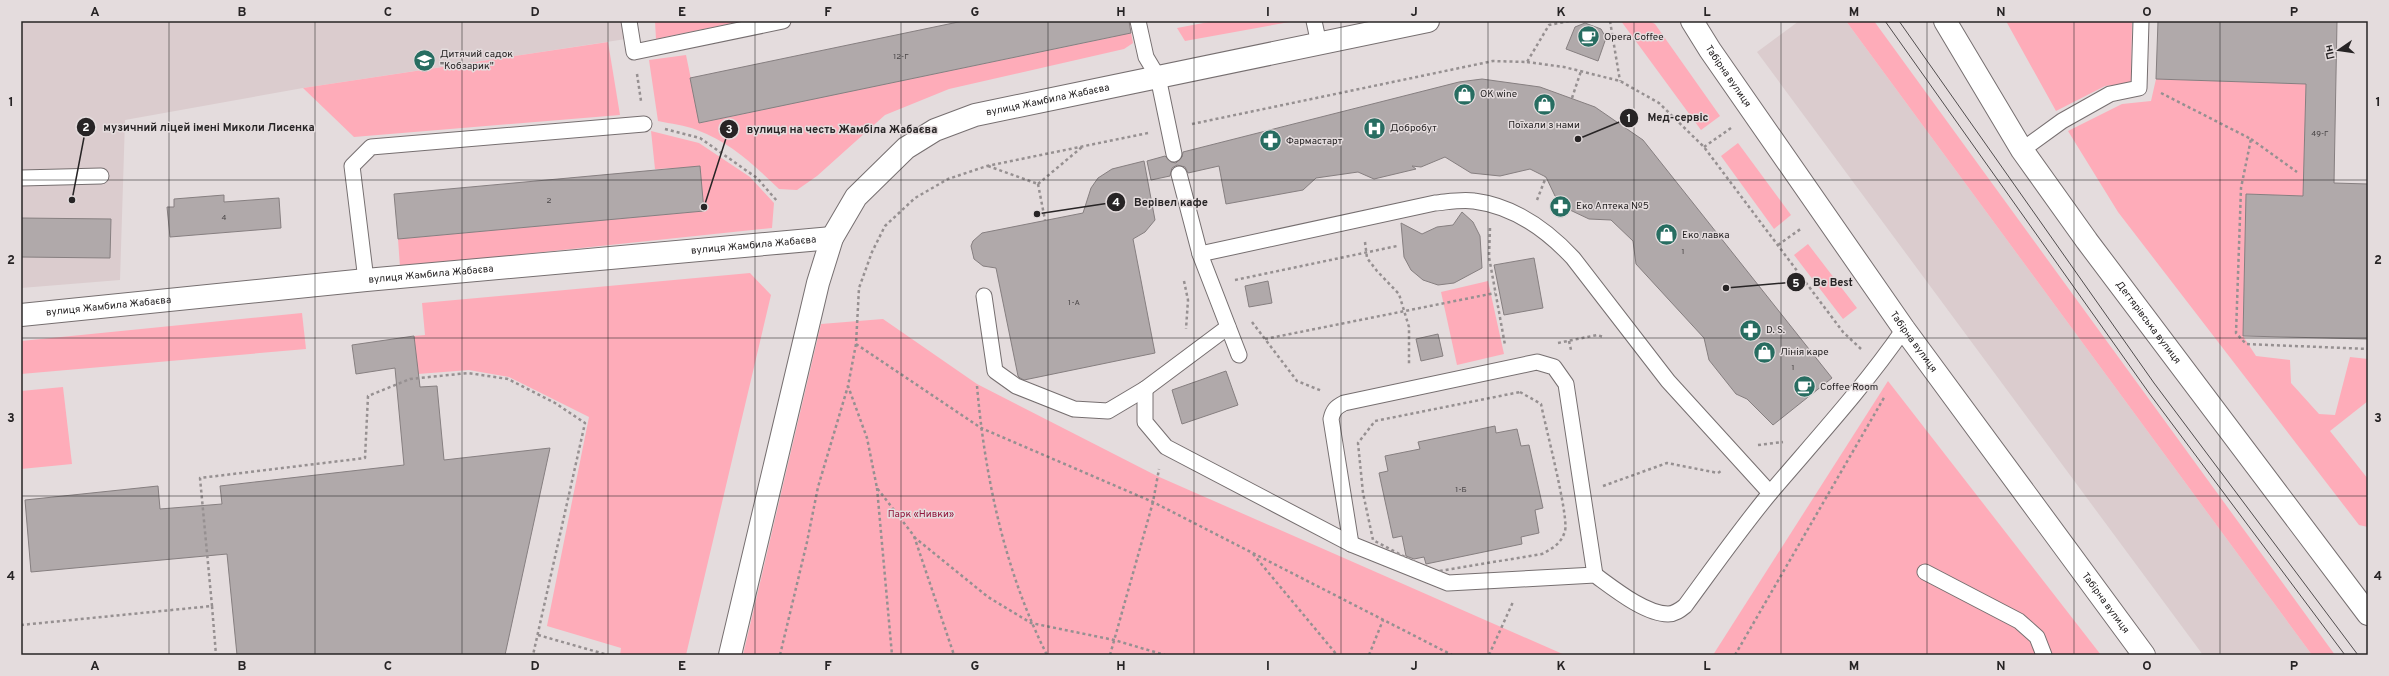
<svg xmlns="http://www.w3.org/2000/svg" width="2389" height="676" viewBox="0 0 2389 676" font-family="Overpass,sans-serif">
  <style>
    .built { fill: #dbccce }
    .green { fill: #feacb9 }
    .building { fill: #b0a9aa; stroke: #867f80 }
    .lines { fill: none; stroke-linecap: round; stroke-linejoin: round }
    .service-casing { stroke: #766f70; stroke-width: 17 }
    .minor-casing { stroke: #766f70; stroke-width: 24 }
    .tertiary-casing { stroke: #766f70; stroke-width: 24 }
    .secondary-casing { stroke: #766f70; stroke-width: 24 }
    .path { stroke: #969091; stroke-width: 2.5; stroke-dasharray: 3 3; stroke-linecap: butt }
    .service { stroke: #fff; stroke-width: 15 }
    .minor { stroke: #fff; stroke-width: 22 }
    .tertiary { stroke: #fff; stroke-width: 22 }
    .secondary { stroke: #fff; stroke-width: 22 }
    .tram { stroke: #514d4e; stroke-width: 1 }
    .grid { fill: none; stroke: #272425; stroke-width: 1; stroke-opacity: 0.55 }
    .labels { text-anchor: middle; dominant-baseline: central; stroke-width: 3; stroke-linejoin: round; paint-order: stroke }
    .number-label { font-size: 8px; fill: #494546 }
    .poi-label { font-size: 10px; fill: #272425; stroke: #e4dcdd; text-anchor: start }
    .street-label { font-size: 10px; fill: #272425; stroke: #e4dcdd }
    .park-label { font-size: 10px; fill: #91173d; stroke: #e4dcdd }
    .leader { fill: none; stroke: #272425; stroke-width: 1.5 }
    .callout-dot { fill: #272425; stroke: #e4dcdd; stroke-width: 1.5 }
    .mark-label { font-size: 12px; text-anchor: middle; font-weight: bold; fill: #fff }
    .callout-label { font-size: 11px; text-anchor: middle; font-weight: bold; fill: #272425; stroke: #e4dcdd; stroke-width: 3; stroke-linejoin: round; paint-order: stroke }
    .neatline { fill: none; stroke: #272425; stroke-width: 1.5 }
    .grid-label { font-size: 13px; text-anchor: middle; font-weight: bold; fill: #272425 }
  </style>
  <rect width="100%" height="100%" fill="#e4dcdd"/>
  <g class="built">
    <polygon points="21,21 623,21 626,39 303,88 125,120 120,280 21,288"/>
    <polygon points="1799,21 1846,21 2312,655 2203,655 1757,52"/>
  </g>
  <g class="green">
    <polygon points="655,21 742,21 656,39"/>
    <path d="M1129 21 1133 43 1124 49 949 89 885 115 817 176 797 190 779 189C754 165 730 142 697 130 685 125 671 124 658 121L649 60 686 55 700 123 1113 37Z"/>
    <polygon points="1214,21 1295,21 1185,41 1177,28"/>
    <polygon points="1621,21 1649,21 1655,24 1720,116 1701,130"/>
    <polygon points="1846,21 1874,21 2335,655 2312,655"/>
    <polygon points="2006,21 2132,21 2131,83 2105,86 2056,111"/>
    <polygon points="608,42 620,115 354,137 303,88"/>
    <polygon points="2156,79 2306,84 2303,196 2246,194 2243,336 2256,356 2290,360 2291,383 2319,414 2335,415 2350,357 2368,359 2368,401 2330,431 2368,479 2368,527 2359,525 2118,212 2068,131 2122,104 2151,101"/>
    <polygon points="651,131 699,143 750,177 774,203 772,228 400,267 398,239 704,211 700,167 655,169"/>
    <polygon points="1738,143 1791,215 1774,229 1721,156"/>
    <polygon points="1808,244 1857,308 1843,319 1794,255"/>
    <polygon points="750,273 771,295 686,655 620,655 621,648 547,626 589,417 509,377 469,370 418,374 414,336 425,335 422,303"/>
    <polygon points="1488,281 1504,354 1457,365 1441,292"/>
    <polygon points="302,313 306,349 21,374 21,341"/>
    <polygon points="883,319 977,384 1157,476 1565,655 743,655 821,324"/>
    <polygon points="1888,381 2101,655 1713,655"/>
    <polygon points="63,387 72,464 21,469 21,391"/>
  </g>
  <g class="building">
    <polygon points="963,21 1129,21 1131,33 699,123 690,78"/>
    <polygon points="2158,21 2337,21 2334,183 2368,184 2368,339 2243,336 2246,194 2303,196 2306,84 2156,79"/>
    <polygon points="1585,23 1601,29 1606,38 1598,61 1566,49 1575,27"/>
    <polygon points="1482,79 1540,87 1595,107 1643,140 1832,378 1773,425 1747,399 1736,394 1709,360 1704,338 1636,264 1633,241 1611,220 1589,219 1570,210 1555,196 1546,177 1530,169 1500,176 1471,173 1445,157 1421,167 1412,166 1416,169 1374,179 1358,172 1316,178 1303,190 1226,204 1219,166 1188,173 1185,167 1177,165 1172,168 1170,176 1151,180 1147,161 1165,156 1171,162 1176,163 1182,157 1183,152 1459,82"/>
    <polygon points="1144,161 1155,220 1145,232 1133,239 1155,353 1024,380 1020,378 1018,376 996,268 983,266 974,259 971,246 973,241 982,233 1083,213 1091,188 1098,178 1112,169"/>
    <polygon points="700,166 704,211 398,239 394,194"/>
    <polygon points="224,195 224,202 279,198 281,228 170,237 167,207 174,207 174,199"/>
    <polygon points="1462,212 1473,222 1480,236 1482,268 1454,283 1438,285 1423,280 1411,270 1404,257 1401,223 1422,234 1437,227 1453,225"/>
    <polygon points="21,218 111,219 110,258 21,257"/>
    <polygon points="1534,258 1543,308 1504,315 1494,265"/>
    <polygon points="1268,281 1272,303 1249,307 1245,286"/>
    <polygon points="1438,334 1443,356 1421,361 1416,339"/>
    <polygon points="414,336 420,387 437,386 444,460 550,448 505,655 237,655 227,554 31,572 25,500 158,486 160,509 222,504 220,486 404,465 395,368 356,374 352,345"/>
    <polygon points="1226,371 1238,405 1182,424 1172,390"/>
    <polygon points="1495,426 1496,433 1517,429 1521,446 1529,445 1543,508 1535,510 1539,533 1521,537 1522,544 1426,564 1424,557 1414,559 1406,556 1402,536 1393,538 1379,473 1388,471 1385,456 1420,449 1418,442"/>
  </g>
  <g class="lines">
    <defs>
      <g id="service">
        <polyline points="629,21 634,52 783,21"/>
        <polyline points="1138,21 1146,57 1158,77 1174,154"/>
        <polyline points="1314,21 1319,44"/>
        <polyline points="2022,150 2062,121 2110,94 2139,88 2141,21"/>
        <polyline points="1179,174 1200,254 1239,355"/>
        <polyline points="21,178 101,176"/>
        <path d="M1200 254 1435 203C1447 202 1462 199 1474 201 1513 206 1547 230 1573 258L1668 381 1770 493"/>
        <polyline points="366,280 352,166 371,147 644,124"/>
        <polyline points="984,296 995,371 1016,386 1074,409 1108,411 1145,389 1228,327"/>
        <path d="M1145 389V422L1166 447 1351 544 1448 583 1595 575C1613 588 1645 614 1668 614 1675 614 1680 610 1685 606 1713 568 1741 528 1771 492 1817 438 1864 387 1904 329"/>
        <path d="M1351 544 1331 419C1333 410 1336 407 1344 403L1537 362 1554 367 1566 384 1595 575"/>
        <polyline points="1925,572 2019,621 2037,637 2044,655"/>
      </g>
      <g id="minor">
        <path id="s1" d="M1692 21 1710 50 1904 329 2144 655"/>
        <path id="s2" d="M21 315 366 280 832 238"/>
      </g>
      <g id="tertiary">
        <path id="s3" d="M730 655 818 283 832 238 856 197 906 148 935 130 975 115 1428 21"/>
      </g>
      <g id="secondary">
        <path id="s4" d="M1945 21 2022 150 2087 241 2368 614"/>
      </g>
    </defs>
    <use href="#service" class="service-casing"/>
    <use href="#minor" class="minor-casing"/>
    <use href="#tertiary" class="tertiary-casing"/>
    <use href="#secondary" class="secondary-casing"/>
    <g class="path">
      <polyline points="1610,21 1620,81"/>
      <polyline points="1527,62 1564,67 1620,81 1659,103 1704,147 1843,332 1861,349"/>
      <polyline points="637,74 641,101"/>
      <polyline points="2161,93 2251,139 2241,188 2236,333 2246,344 2368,349"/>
      <polyline points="1572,98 1581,71"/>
      <polyline points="1192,124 1493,61 1527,62 1549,25 1569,21"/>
      <polyline points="665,129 700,138 757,178 777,201"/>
      <polyline points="1148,133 987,166 948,179 915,198 885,226 872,252 859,288 856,344 981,428 1153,502 1452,655"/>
      <polyline points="2251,139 2297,172"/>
      <polyline points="1704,147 1731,128"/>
      <polyline points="988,166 1038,184"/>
      <polyline points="1038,184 1082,147"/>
      <polyline points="1038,184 1045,220"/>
      <polyline points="1537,200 1546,177"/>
      <polyline points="1490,228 1489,257 1505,345"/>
      <polyline points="1365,242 1367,258 1377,271 1399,294 1409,327 1409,365"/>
      <polyline points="1778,245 1802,228"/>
      <polyline points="1235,280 1397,246"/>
      <polyline points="1184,281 1188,300 1186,329"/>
      <polyline points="1252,322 1297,381 1322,391"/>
      <polyline points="1265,339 1495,293"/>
      <polyline points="1569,341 1571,350"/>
      <polyline points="1558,343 1597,335 1604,337"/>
      <polyline points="856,344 848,386 867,438 877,488 914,536 954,655"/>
      <path d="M977 386C985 478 1005 572 1047 655"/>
      <path d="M1520 392 1541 404C1545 425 1569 516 1565 531 1561 544 1553 548 1542 554L1433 572 1373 540 1363 493 1358 443 1375 421Z"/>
      <polyline points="1758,445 1783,442"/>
      <polyline points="1603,486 1667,463 1718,473 1721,471"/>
      <polyline points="877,488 892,655"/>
      <polyline points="914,537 988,597 1031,623 1114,640 1165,655"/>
      <polyline points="1253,554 1337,655"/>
      <polyline points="212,606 200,478 365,458 368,396 410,379 468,373 508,379 555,403 585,423 533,655"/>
      <polyline points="21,625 212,606 216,655"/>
      <polyline points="538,635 608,655"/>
      <polyline points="780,655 807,542 818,487 848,386"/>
      <polyline points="1110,655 1153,502 1159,469"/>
      <polyline points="1369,655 1383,620"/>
      <polyline points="1489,655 1513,602"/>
      <polyline points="1735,655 1885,396"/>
    </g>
    <use href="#service" class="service"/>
    <use href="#minor" class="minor"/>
    <use href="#tertiary" class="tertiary"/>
    <use href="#secondary" class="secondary"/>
    <g class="tram">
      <polyline points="1885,21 2149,393 2345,655"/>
      <polyline points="1899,21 2154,383 2358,655"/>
    </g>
  </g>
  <path class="grid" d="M169 21V655M315 21V655M462 21V655M608 21V655M755 21V655M901 21V655M1048 21V655M1194 21V655M1341 21V655M1488 21V655M1634 21V655M1781 21V655M1927 21V655M2074 21V655M2220 21V655M21 180H2368M21 338H2368M21 496H2368"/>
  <defs>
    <symbol id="cafe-disc" viewBox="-11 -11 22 22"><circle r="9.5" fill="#276d61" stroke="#e4dcdd"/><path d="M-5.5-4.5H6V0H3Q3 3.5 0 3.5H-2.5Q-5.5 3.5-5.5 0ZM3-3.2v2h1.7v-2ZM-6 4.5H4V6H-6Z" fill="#fff"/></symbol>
    <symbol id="school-disc" viewBox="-11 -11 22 22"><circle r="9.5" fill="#276d61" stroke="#e4dcdd"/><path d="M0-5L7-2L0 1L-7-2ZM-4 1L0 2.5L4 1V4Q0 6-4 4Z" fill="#fff"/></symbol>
    <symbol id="shop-disc" viewBox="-11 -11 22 22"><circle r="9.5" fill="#276d61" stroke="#e4dcdd"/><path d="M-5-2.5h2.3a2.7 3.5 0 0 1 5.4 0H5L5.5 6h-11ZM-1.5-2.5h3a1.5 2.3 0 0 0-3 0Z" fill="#fff"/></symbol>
    <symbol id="hospital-disc" viewBox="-11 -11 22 22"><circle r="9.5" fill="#276d61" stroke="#e4dcdd"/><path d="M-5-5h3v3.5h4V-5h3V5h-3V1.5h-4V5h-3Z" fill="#fff"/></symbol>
    <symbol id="pharmacy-disc" viewBox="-11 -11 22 22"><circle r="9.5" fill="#276d61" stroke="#e4dcdd"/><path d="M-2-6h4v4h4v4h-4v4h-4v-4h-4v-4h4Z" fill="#fff"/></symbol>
  </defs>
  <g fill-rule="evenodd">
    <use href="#cafe-disc" x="1576" y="24" width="25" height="25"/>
    <use href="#school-disc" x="412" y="48" width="25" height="25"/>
    <use href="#shop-disc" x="1452" y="82" width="25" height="25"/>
    <use href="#shop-disc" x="1532" y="92" width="25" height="25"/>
    <use href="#hospital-disc" x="1362" y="116" width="25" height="25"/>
    <use href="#pharmacy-disc" x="1258" y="128" width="25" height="25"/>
    <use href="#pharmacy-disc" x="1548" y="194" width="25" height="25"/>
    <use href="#shop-disc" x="1654" y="222" width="25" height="25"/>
    <use href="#pharmacy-disc" x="1738" y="318" width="25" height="25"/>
    <use href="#shop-disc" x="1752" y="340" width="25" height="25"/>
    <use href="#cafe-disc" x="1792" y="374" width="25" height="25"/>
  </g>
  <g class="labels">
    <g class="number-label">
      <text x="901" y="57">12-Г</text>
      <text x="2320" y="134">49-Г</text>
      <text x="549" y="201">2</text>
      <text x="224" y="218">4</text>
      <text x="1683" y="252">1</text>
      <text x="1074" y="303">1-А</text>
      <text x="1793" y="368">1</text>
      <text x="1461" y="490">1-Б</text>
    </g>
    <g class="poi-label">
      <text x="1604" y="37">Opera Coffee</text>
      <text x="440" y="54">Дитячий садок<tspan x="440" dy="12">"Кобзарик"</tspan></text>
      <text x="1480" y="94">OK wine</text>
      <text x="1544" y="125" text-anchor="middle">Поїхали з нами</text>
      <text x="1390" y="128">Добробут</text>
      <text x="1286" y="141">Фармастарт</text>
      <text x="1576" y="206">Еко Аптека №5</text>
      <text x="1682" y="235">Еко лавка</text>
      <text x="1766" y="330">D. S.</text>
      <text x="1780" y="352">Лінія каре</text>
      <text x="1820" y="387">Coffee Room</text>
    </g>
    <g class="street-label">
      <text stroke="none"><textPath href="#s1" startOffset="66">Табірна вулиця</textPath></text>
      <text stroke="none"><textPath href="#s3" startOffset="698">вулиця Жамбила Жабаєва</textPath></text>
      <text stroke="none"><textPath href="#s2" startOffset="736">вулиця Жамбила Жабаєва</textPath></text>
      <text stroke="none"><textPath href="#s2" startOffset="412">вулиця Жамбила Жабаєва</textPath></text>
      <text stroke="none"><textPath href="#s2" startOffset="88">вулиця Жамбила Жабаєва</textPath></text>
      <text stroke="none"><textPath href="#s4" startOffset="364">Дегтярівська вулиця</textPath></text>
      <text stroke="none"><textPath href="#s1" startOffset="390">Табірна вулиця</textPath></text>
      <text stroke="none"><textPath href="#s1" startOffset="714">Табірна вулиця</textPath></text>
    </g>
    <g class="park-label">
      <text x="921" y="514">Парк «Нивки»</text>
    </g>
  </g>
  <path class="leader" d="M1578 139L1629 118M72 200L86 127M704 207L729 129M1037 214L1116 202M1726 288L1796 282"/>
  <g class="callout-dot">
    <circle cx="1578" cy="139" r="4"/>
    <circle cx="72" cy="200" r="4"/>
    <circle cx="704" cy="207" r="4"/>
    <circle cx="1037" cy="214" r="4"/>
    <circle cx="1726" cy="288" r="4"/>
    <circle cx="1629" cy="118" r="10"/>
    <circle cx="86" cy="127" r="10"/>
    <circle cx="729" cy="129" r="10"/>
    <circle cx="1116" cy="202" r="10"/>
    <circle cx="1796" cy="282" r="10"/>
  </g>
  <g class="mark-label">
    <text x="1629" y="122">1</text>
    <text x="86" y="131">2</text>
    <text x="729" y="133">3</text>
    <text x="1116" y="206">4</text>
    <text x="1796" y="287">5</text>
  </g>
  <g class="callout-label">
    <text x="1678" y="121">Мед-сервіс</text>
    <text x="209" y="131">музичний ліцей імені Миколи Лисенка</text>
    <text x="842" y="133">вулиця на честь Жамбіла Жабаєва</text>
    <text x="1171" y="206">Верівел кафе</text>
    <text x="1833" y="286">Be Best</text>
  </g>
  <rect width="2389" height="676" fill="none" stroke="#e4dcdd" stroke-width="44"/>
  <g transform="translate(2339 50) rotate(257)" stroke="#e4dcdd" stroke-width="3" paint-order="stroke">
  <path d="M0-3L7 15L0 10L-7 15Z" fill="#272425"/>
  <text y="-6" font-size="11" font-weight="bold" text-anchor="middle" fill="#272425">Пн</text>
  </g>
  <rect x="22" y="22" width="2345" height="632" class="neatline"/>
  <g class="grid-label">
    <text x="95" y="16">A</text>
    <text x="242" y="16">B</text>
    <text x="388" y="16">C</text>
    <text x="535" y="16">D</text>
    <text x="682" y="16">E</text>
    <text x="828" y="16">F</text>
    <text x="975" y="16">G</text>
    <text x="1121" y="16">H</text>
    <text x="1268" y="16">I</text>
    <text x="1414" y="16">J</text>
    <text x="1561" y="16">K</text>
    <text x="1707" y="16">L</text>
    <text x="1854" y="16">M</text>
    <text x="2001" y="16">N</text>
    <text x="2147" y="16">O</text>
    <text x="2294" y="16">P</text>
    <text x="11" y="106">1</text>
    <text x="2378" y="106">1</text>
    <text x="11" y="264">2</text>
    <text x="2378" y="264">2</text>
    <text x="11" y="422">3</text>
    <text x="2378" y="422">3</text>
    <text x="11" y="580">4</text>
    <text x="2378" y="580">4</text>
    <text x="95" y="670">A</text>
    <text x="242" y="670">B</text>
    <text x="388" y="670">C</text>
    <text x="535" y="670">D</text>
    <text x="682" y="670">E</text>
    <text x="828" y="670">F</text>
    <text x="975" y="670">G</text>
    <text x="1121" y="670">H</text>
    <text x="1268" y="670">I</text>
    <text x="1414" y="670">J</text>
    <text x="1561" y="670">K</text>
    <text x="1707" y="670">L</text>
    <text x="1854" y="670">M</text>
    <text x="2001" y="670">N</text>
    <text x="2147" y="670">O</text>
    <text x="2294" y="670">P</text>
  </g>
</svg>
